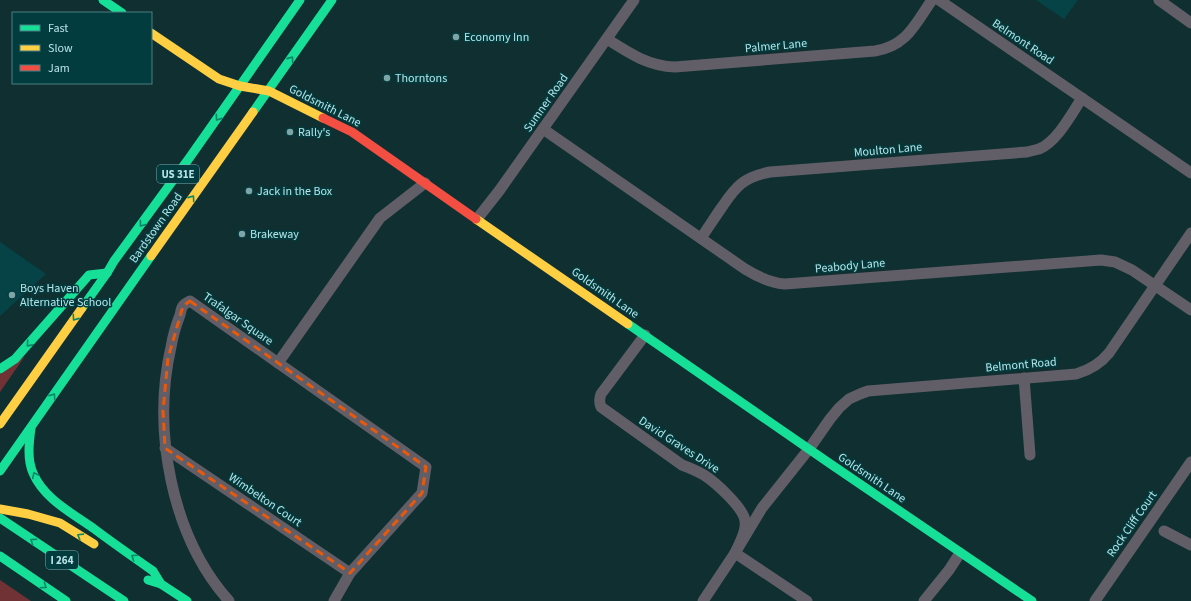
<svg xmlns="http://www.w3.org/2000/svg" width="1191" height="601" viewBox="0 0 1191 601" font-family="'Source Sans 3',sans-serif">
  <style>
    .built { fill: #054347 }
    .green { fill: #703234 }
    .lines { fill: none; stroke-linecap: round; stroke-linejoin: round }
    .street { stroke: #615e67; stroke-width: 11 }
    .fast { stroke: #16e098; stroke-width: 9 }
    .slow { stroke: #ffcf43; stroke-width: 9 }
    .jam { stroke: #f24e42; stroke-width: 9 }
    .oneway { stroke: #0b8667 }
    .marked { fill: none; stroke: #e8590c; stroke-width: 3; stroke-dasharray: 8 5; stroke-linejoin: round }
    .poi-dot { fill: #7da4a7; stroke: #023c3f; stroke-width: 1.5 }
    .labels { text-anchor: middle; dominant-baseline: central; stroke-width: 3; stroke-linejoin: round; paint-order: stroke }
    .shield { fill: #023c3f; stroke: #81b1b4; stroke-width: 1 }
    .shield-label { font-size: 11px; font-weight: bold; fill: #b8e3e6 }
    .poi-label { font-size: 12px; fill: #b8e3e6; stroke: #023c3f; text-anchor: start }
    .street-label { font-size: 12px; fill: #b8e3e6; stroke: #023c3f }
  </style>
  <rect width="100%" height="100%" fill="#102f31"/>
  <g class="built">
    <polygon points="1036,0 1078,0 1064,19"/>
    <polygon points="0,242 46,274 0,316"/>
  </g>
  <g class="green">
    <polygon points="25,356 0,392 0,374"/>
    <polygon points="0,580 31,601 0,601"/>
  </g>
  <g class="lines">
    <g class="street">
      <polyline points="939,0 1191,173"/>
      <polyline points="1159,0 1191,23"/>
      <path d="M607 39C629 53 648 66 675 67L875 51C907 46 915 24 932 0"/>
      <path d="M543 129 745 269C758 277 770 283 785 284L1101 260 1115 262 1132 270 1191 310"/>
      <polyline points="477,219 499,191 634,0"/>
      <path d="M701 238C708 228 715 217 722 207 736 186 744 177 770 172L1027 152C1031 151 1035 150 1039 149 1057 142 1072 113 1082 98"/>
      <path d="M645 335 601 394C599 399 599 402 601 407L682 465C690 468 697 471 704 475 715 482 744 508 745 521 747 531 739 544 735 553L807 601"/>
      <polyline points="278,363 380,218 425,183"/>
      <polyline points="1024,378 1030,455"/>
      <polyline points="165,448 350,573"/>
      <polyline points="1164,531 1191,545"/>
      <path d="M229 601C171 536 152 430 171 347 173 336 176 325 180 315 181 312 181 308 183 306 184 304 188 302 190 301L426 467 422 493 350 573 334 601"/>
      <path d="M703 601 735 553 762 508 809 449 830 419 839 408 849 399 860 394 868 391 1076 374C1090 370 1100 364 1109 353L1191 233"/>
      <polyline points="924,601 949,570 960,553"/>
      <polyline points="1095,601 1191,462"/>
    </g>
    <g class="fast">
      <polyline points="103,0 122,13"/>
      <polyline points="253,112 332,0"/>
      <polyline points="82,308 107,273 114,261 190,157 300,0"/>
      <polyline points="628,324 832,465 1032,601"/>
      <polyline points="0,369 15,359 89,275 107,273"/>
      <path d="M31 428C29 443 27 459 33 473 44 499 72 513 93 528 113 543 133 557 153 571L161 584"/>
      <polyline points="0,471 151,256"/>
      <polyline points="0,518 124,601"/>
      <polyline points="0,556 66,601"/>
      <polyline points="148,580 161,584 187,601"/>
    </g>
    <g class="slow">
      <polyline points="151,33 219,79 240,86 269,91 323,118"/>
      <polyline points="476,219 628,324"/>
      <polyline points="151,256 253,112"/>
      <polyline points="0,424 82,308"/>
      <polyline points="0,509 28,514 60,523 94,544"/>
    </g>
    <polyline class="jam" points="323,118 352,132 476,219"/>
  </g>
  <defs><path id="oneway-chevron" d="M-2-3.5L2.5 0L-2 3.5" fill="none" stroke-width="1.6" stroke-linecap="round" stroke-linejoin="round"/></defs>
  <g class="oneway">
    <use href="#oneway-chevron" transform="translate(291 59) rotate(-55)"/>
    <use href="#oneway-chevron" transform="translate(218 118) rotate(125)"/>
    <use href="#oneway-chevron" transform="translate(192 198) rotate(-55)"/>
    <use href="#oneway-chevron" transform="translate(142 224) rotate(127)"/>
    <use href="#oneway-chevron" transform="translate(75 318) rotate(125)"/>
    <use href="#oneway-chevron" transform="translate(29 344) rotate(132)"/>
    <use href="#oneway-chevron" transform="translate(53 396) rotate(-55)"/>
    <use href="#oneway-chevron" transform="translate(35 475) rotate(-116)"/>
    <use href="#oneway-chevron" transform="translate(80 536) rotate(-148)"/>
    <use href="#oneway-chevron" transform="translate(33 541) rotate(-146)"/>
    <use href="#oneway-chevron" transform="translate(134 557) rotate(-145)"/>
    <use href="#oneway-chevron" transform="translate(44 586) rotate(34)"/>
  </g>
  <path class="marked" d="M190 301 426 467 422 493 350 573 165 448 163 411 168 358 183 306Z"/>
  <g class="poi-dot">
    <circle cx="456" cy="37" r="4"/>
    <circle cx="387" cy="78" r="4"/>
    <circle cx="290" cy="132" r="4"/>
    <circle cx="249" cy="191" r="4"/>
    <circle cx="242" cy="234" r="4"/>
    <circle cx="12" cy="295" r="4"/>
  </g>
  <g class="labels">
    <g class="shield">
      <rect x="157" y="165" width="42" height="18" rx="3"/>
      <rect x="46" y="551" width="32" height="18" rx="3"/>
    </g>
    <g class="shield-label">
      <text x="178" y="174">US 31E</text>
      <text x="62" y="560">I 264</text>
    </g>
    <g class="poi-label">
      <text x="464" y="37">Economy Inn</text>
      <text x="395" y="78">Thorntons</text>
      <text x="298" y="132">Rally's</text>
      <text x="257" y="191">Jack in the Box</text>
      <text x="250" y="234">Brakeway</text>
      <text x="20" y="288">Boys Haven<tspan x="20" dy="14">Alternative School</tspan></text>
    </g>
    <g class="street-label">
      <text transform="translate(1023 42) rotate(34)">Belmont Road</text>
      <text transform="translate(776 46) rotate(-5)">Palmer Lane</text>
      <text transform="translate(546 103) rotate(-55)">Sumner Road</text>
      <text transform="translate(325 106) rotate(27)">Goldsmith Lane</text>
      <text transform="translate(888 150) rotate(-5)">Moulton Lane</text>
      <text transform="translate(156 228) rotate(-55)">Bardstown Road</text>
      <text transform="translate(850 266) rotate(-5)">Peabody Lane</text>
      <text transform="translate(605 293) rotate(35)">Goldsmith Lane</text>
      <text transform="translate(238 319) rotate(35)">Trafalgar Square</text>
      <text transform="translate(1021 365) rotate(-5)">Belmont Road</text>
      <text transform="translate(679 445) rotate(33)">David Graves Drive</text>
      <text transform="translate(872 478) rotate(34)">Goldsmith Lane</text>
      <text transform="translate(265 500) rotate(34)">Wimbelton Court</text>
      <text transform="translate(1132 524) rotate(-55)">Rock Cliff Court</text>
    </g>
  </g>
  <rect x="12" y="12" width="140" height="72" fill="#023c3f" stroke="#4b7f82"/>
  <rect x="20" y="25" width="20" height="6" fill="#16e098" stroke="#4b7f82"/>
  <text x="48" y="32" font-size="12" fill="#b8e3e6">Fast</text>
  <rect x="20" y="45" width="20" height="6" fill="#ffcf43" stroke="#4b7f82"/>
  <text x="48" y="52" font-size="12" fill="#b8e3e6">Slow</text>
  <rect x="20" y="65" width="20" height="6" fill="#f24e42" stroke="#4b7f82"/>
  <text x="48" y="72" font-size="12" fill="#b8e3e6">Jam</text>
</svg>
